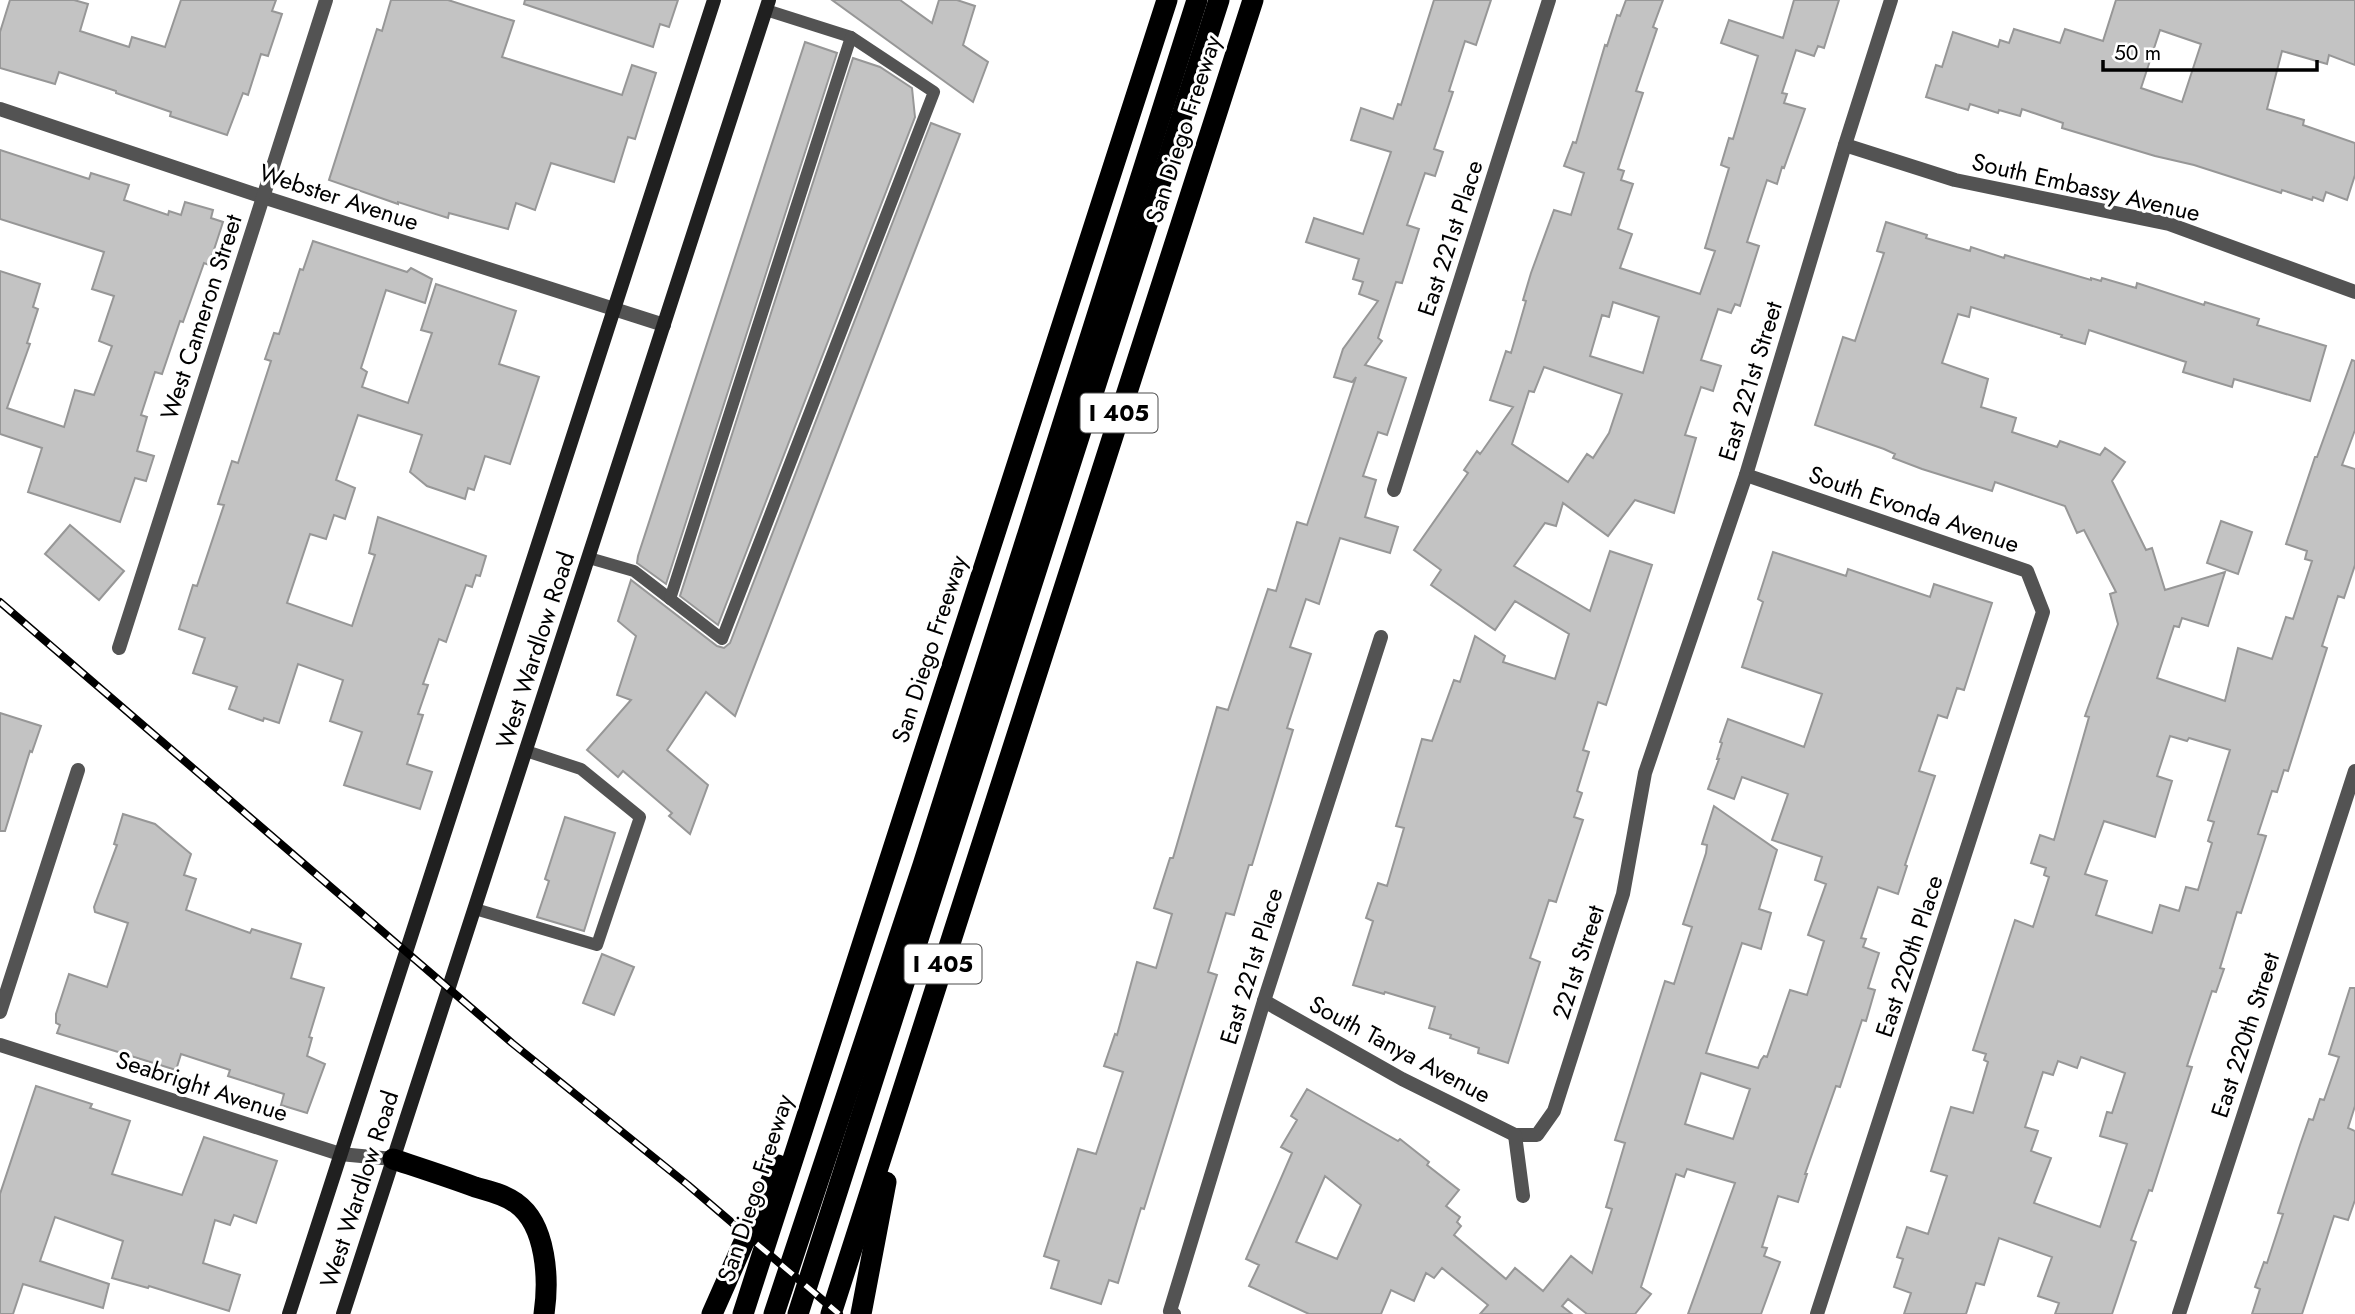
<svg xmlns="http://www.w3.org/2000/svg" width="2355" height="1314" viewBox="0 0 2355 1314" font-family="Jost,sans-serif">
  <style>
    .building { fill: #c3c3c3; stroke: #979797; stroke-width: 2; fill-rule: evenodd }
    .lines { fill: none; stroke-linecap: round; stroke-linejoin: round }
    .service { stroke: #535353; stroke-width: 12 }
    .minor { stroke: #535353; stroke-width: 14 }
    .secondary { stroke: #202020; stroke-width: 14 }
    .motorway { stroke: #000; stroke-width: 21 }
    .rail-casing { stroke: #000; stroke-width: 8 }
    .rail { stroke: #fff; stroke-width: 5; stroke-dasharray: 16; stroke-linecap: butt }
    .labels { text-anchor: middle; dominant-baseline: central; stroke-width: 6; stroke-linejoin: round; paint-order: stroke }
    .shield { fill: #fff; stroke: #4c4c4c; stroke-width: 2 }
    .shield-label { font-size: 23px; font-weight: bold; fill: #000 }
    .street-label { font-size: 24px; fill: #000; stroke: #fff }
  </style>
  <rect width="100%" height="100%" fill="#fff"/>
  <g class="building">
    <polygon points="10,0 74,0 88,4 80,31 129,47 132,37 165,47 181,0 276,0 272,11 282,14 268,56 261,54 248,95 243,93 227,135 170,116 171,112 116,93 116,91 59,72 55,84 0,68 0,32"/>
    <polygon points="391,0 448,0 514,21 502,57 622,95 632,65 656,73 635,139 628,137 614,182 551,163 535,210 516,203 508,229 449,213 448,218 398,202 398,204 329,180 377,29 382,31"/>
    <polygon points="525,0 678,0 669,27 660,24 653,47 524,4"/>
    <polygon points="832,0 900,0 932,23 939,0 957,0 975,6 963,45 988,62 973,102"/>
    <polygon points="1434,0 1491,0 1476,45 1465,41 1449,91 1453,92 1434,149 1443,152 1435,176 1425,173 1407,225 1419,229 1402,283 1396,282 1378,338 1382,341 1365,365 1406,378 1387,435 1378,432 1363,476 1376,480 1365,517 1398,527 1390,553 1340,538 1319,604 1306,599 1290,647 1311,654 1287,728 1293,730 1252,865 1249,865 1234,915 1226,913 1208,972 1217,975 1144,1209 1141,1208 1118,1283 1109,1280 1101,1304 1051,1288 1059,1261 1044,1256 1078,1149 1096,1154 1123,1072 1104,1066 1115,1034 1117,1035 1137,962 1156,968 1172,914 1154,908 1170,858 1173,858 1217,707 1228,710 1268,589 1276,591 1297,522 1307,525 1356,377 1352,382 1334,377 1343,349 1378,301 1359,294 1363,282 1353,279 1359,259 1306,242 1314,218 1363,234 1391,152 1351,140 1361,108 1393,119 1398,104 1401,105"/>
    <path d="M1626 0H1663L1653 27 1657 29 1636 91 1643 93 1618 169 1624 171 1621 180 1633 184 1618 229 1632 234 1620 268 1700 294 1715 251 1705 248 1729 168 1721 165 1729 138 1733 139 1758 56 1721 43 1729 20 1783 38 1794 0H1839L1824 48 1818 46 1814 56 1796 50 1782 93 1787 94 1784 103 1805 109 1784 168 1782 167 1777 184 1767 180 1747 242 1759 246 1740 306 1735 304 1731 313 1718 309 1701 360 1721 366 1713 391 1701 387 1685 435 1696 438 1674 513 1635 500 1608 536 1563 503 1556 526 1545 523 1514 566 1590 611 1610 551 1652 565 1606 705 1598 702 1583 750 1589 752 1577 791 1582 793 1574 817 1583 820 1556 902 1549 900 1538 934 1530 958 1540 962 1508 1063 1478 1053 1479 1048 1450 1038 1451 1035 1429 1028 1435 1007 1385 992 1384 994 1353 985 1373 921 1366 918 1378 883 1387 886 1404 828 1396 826 1422 739 1432 741 1454 680 1460 682 1475 636 1505 656 1503 662 1555 679 1569 634 1515 601 1495 630 1431 585 1441 570 1414 550 1468 473 1464 470 1477 451 1480 454 1483 450 1513 407 1490 400 1506 351 1511 353 1526 301 1523 300 1531 273 1554 210 1571 215 1584 173 1564 166 1573 142 1576 143 1605 45 1607 46 1617 15 1620 16ZM1613 302 1659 317 1643 373 1590 356 1602 315 1609 317ZM1544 367 1622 394 1609 433 1593 458 1587 454 1568 482 1512 444 1529 391 1534 392Z"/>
    <path d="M2116 0H2355V65L2329 55 2327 64 2282 51 2267 109 2304 120 2303 125 2355 143V175L2347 200 2326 192 2323 201 2313 197 2312 200 2282 190 2281 193 2194 165 2155 156 2062 128 2063 123 2022 109 2020 116 1999 110 1998 113 1970 104 1968 110 1926 97 1936 65 1942 67 1953 32 1998 47 2000 40 2009 43 2014 29 2060 43 2065 29 2103 41ZM2160 30 2201 44 2182 102 2141 88Z"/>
    <polygon points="805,42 837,53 666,584 637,563 638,556"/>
    <polygon points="853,58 880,67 912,88 915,117 718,625 680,596"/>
    <polygon points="931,123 960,134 735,716 706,692 667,750 708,785 690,834 669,816 672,813 623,771 618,777 587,750 631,700 617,695 636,636 618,621 631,580 717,646 724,648 730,643"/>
    <polygon points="0,150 89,179 91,173 129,185 124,200 168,215 169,211 181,215 185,202 213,210 211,218 223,222 209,265 204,263 183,322 180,321 162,374 155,372 141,415 147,417 137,451 154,456 146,481 135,478 120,522 28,492 42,448 0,434 0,271 40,284 33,307 38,309 27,343 30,344 7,408 64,427 75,390 94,395 112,346 99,341 114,296 92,289 104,252 0,219"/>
    <path d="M1886 222 1927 235 1926 238 1970 251 1971 247 2004 258 2005 255 2091 280V278L2101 281 2102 278 2136 288 2137 283 2204 305 2205 302 2259 319 2257 325 2326 346 2310 401 2234 379 2232 387 2183 372 2186 362 2089 330 2085 344 2061 337 2062 335 1971 307 1969 317 1958 314 1942 363 1988 379 1981 407 2016 418 2012 432 2057 447 2060 441 2100 455 2105 448 2125 462 2112 481 2146 550 2152 548 2165 590 2225 572 2208 626 2182 618 2179 627 2174 626 2157 678 2225 701 2238 648 2272 659 2286 617 2293 619 2312 561 2305 559 2307 551 2286 544 2315 457H2317L2352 360 2355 361V430L2342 465 2355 469V565L2344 598 2338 596 2322 646 2327 648 2288 771 2284 770 2277 792 2272 791 2258 834 2266 836 2241 913 2237 912 2220 968 2224 969 2216 992 2212 991 2187 1066 2192 1067 2152 1191 2149 1190 2131 1240 2136 1242 2112 1314H2055L2059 1303 2038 1296 2052 1257 1999 1238 1984 1285 1976 1283 1966 1314H1904L1911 1293 1894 1287 1903 1259 1897 1257 1907 1227 1928 1234 1947 1176 1931 1171 1951 1107 1973 1113 1988 1062 1984 1060 1986 1054 1973 1050 2015 920 2033 927 2049 877 2044 875 2046 868 2031 863 2040 835 2054 840 2089 717 2085 716 2118 624 2110 594 2116 592 2084 530 2077 533 2065 506 1995 482 1992 491 1922 469 1893 458 1895 454 1884 449 1815 425 1843 337 1855 341 1884 253 1877 251ZM2170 736 2187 741 2189 738 2230 750 2208 820 2214 822 2208 841 2212 843 2198 890 2186 887 2179 911 2160 905 2152 933 2096 915 2107 881 2085 874 2104 821 2155 837 2172 781 2157 776ZM2081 1057 2125 1073 2112 1113 2107 1112 2100 1136 2127 1144 2100 1227 2034 1203 2051 1158 2031 1151 2038 1131 2025 1127 2043 1072 2053 1075 2058 1061 2077 1068Z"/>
    <polygon points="313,241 407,272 411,268 432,279 425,303 386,290 361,368 367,372 362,387 408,403 432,333 421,330 436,284 516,311 499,364 539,377 510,464 485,456 474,490 468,488 465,499 427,486 410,472 422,435 358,415 336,480 355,488 345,519 334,515 326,539 310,534 287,603 352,626 375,555 369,553 378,517 486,556 480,576 476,575 472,587 466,585 446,642 439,639 423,684 428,685 418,714 423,715 407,764 432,772 420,809 344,785 362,732 330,721 343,680 298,664 279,723 264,718 263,721 229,709 237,687 193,673 205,638 179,629 193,585 197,586 224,505 218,504 232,461 238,463 271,361 265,359 274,333 279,334 300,269 303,270"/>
    <polygon points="2221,521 2252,532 2238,574 2207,563"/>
    <polygon points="70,525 124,571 99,600 45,554"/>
    <path d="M1773 552 1846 576 1848 569 1930 597 1934 584 1992 603 1964 690 1957 688 1947 718 1938 715 1919 771 1935 776 1905 865 1907 866 1898 894 1878 887 1861 938 1866 939 1863 947 1879 953 1868 988 1875 990 1866 1021 1862 1020 1840 1087 1836 1086 1805 1174H1807L1798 1202 1778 1196 1762 1247 1767 1248 1764 1256 1780 1262 1761 1314H1688L1735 1183 1687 1169 1684 1177 1676 1174 1641 1287 1651 1294 1635 1314H1587L1568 1299 1562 1306 1572 1314H1480L1488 1305 1442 1268 1434 1278 1426 1273 1414 1301 1391 1290 1381 1314H1309L1249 1286 1259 1265 1246 1259 1292 1153 1281 1147 1297 1120 1291 1116 1307 1089 1398 1141 1400 1139 1429 1162 1427 1165 1459 1190 1446 1206 1460 1217 1457 1222 1461 1226 1454 1235 1506 1279 1515 1268 1543 1291 1571 1256 1592 1273 1612 1209 1606 1207 1625 1143 1615 1140 1665 981 1674 984 1692 927 1683 924 1706 853 1707 845 1702 844 1714 806 1777 850 1759 909 1771 913 1761 949 1742 943 1706 1053 1758 1068 1761 1060 1764 1056 1767 1057 1790 990 1807 995 1824 941 1808 935 1826 884 1815 880 1822 857 1772 840 1788 794 1742 777 1734 799 1708 789 1719 759H1717L1722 743 1720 742 1728 719 1804 747 1822 694 1742 667 1763 602 1758 599ZM1701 1073 1750 1089 1733 1139 1685 1124ZM1325 1176 1361 1205 1337 1259 1296 1242Z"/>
    <polygon points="0,713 41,726 32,752 30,751 5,831 0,831"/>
    <polygon points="123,814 155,824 191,854 184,875 196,879 186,910 250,933 252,929 301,944 291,978 324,988 309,1037 312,1038 307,1056 325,1064 307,1113 281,1105 284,1094 228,1076 230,1070 181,1054 176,1070 57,1033 60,1025 56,1023 56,1014 69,974 107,987 128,923 95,912 94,907 117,845 114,844"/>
    <polygon points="565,817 615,833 584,931 537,917 549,881 545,879"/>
    <polygon points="602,954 634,967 614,1015 583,1003"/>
    <polygon points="2350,988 2355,988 2355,1106 2348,1128 2355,1131 2355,1200 2348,1220 2334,1216 2302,1314 2252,1314 2260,1289 2255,1287 2264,1262 2267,1263 2283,1214 2278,1213 2300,1145 2309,1119 2313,1120 2320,1099 2324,1100 2339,1057 2329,1054"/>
    <polygon points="36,1086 92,1104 90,1108 130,1121 112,1174 182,1195 204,1137 277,1161 256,1223 234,1215 230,1225 215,1220 203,1263 240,1275 229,1311 149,1286 148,1288 112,1278 123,1241 55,1217 40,1261 109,1284 103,1308 23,1284 13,1314 0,1314 0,1194"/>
  </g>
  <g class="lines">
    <g class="service">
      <polyline points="589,558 634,571 722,639 934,92 851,37 766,10"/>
      <polyline points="670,599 851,37"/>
      <polyline points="475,909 597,945 640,817 581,769 526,751"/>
    </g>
    <g class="minor">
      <polyline points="0,109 263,197 664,325"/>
      <polyline points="1845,145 1955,180 2169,224 2355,292"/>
      <polyline points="1746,475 2027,571 2043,612 1817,1314"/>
      <polyline points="1394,490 1549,0"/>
      <polyline points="119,648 326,0"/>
      <polyline points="1264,1001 1402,1079 1515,1135 1537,1135 1554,1111 1623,894 1645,773 1746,475 1845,145 1891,0"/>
      <polyline points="0,1012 78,770"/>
      <polyline points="0,1045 340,1154 393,1159"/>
      <polyline points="1515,1135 1523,1196"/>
      <polyline points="1174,1314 1170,1311 1264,1001 1381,637"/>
      <polyline points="2179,1314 2355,771"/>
    </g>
    <g class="secondary">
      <polyline points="289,1314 714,0"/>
      <polyline points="343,1314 769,0"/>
    </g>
    <g class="motorway">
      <path d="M393 1159C420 1168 448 1177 475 1187 488 1191 504 1194 516 1203 547 1225 549 1280 544 1314"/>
      <polyline points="712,1314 778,1165"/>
      <polyline points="743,1314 1167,0"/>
      <polyline points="774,1314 923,865 1197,0"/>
      <polyline points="798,1314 1219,0"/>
      <polyline points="831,1314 1253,0"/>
      <polyline points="861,1314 886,1182"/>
    </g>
    <defs>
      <polyline id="rail" points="0,602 512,1043 688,1185 839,1314"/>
    </defs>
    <use href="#rail" class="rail-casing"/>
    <use href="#rail" class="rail"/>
  </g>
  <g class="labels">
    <g class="shield">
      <rect x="1080.5" y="393.5" width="77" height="39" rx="5"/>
      <rect x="904.5" y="944.5" width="77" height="39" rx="5"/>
    </g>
    <g class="shield-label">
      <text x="1119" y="413">I 405</text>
      <text x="943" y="964">I 405</text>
    </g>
    <g class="street-label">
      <text transform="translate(1183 129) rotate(-72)">San Diego Freeway</text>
      <text transform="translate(2086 187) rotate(13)">South Embassy Avenue</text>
      <text transform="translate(339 197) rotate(18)">Webster Avenue</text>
      <text transform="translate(1450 238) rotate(-72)">East 221st Place</text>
      <text transform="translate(201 317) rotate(-72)">West Cameron Street</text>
      <text transform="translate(1750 381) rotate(-73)">East 221st Street</text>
      <text transform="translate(1914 509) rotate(19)">South Evonda Avenue</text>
      <text transform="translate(929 649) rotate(-72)">San Diego Freeway</text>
      <text transform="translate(535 650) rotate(-72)">West Wardlow Road</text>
      <text transform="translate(1909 956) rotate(-72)">East 220th Place</text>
      <text transform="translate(1578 962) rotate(-72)">221st Street</text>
      <text transform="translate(1251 966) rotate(-73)">East 221st Place</text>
      <text transform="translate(2245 1035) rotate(-72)">East 220th Street</text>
      <text transform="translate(1400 1049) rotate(28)">South Tanya Avenue</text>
      <text transform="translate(202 1086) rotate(18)">Seabright Avenue</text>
      <text transform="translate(755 1188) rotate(-72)">San Diego Freeway</text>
      <text transform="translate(359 1189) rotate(-72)">West Wardlow Road</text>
    </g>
  </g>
  <path d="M2103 60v10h214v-10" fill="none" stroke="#000000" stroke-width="3.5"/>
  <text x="2114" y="60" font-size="21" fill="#000000" stroke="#ffffff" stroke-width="5" paint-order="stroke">50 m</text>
</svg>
